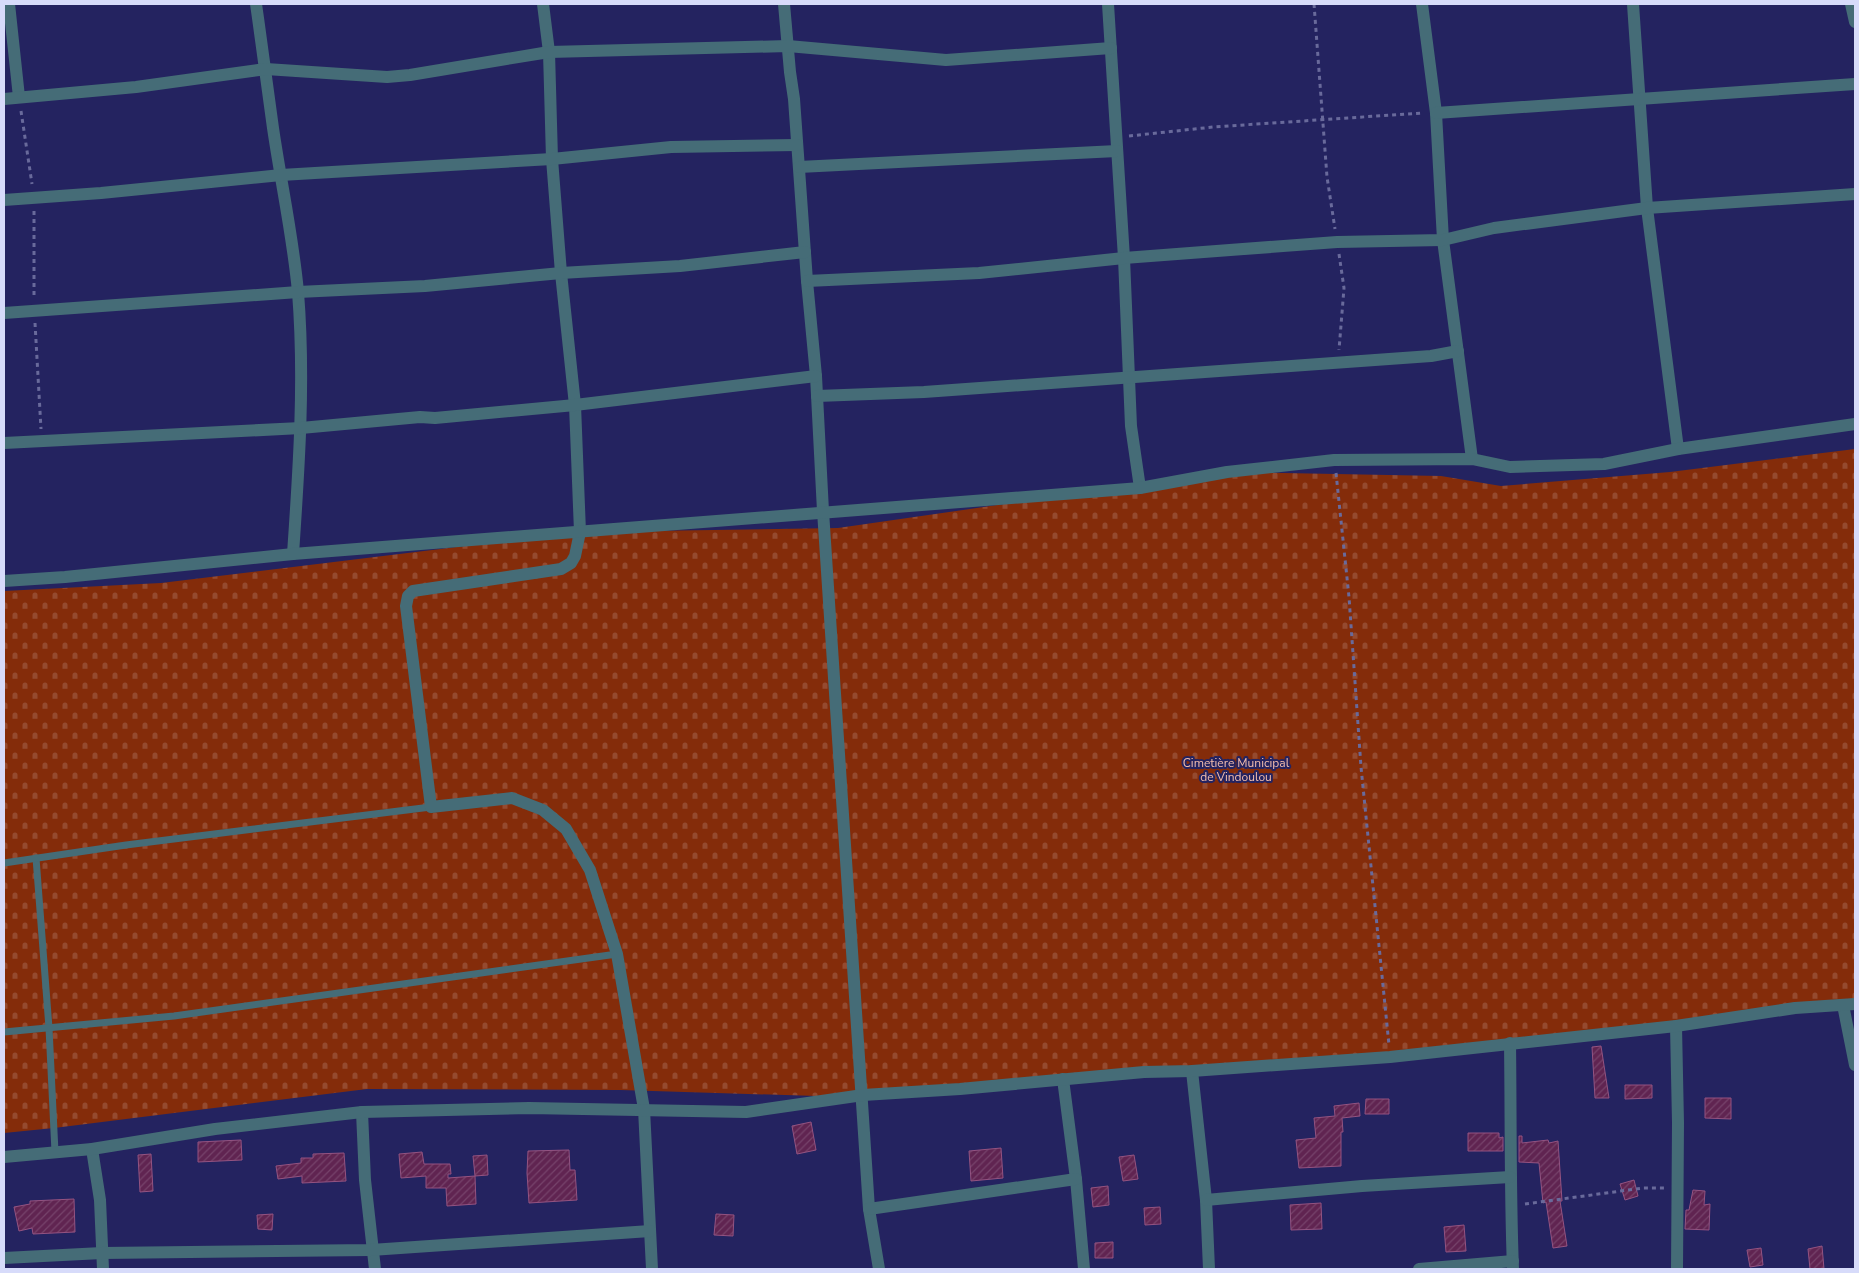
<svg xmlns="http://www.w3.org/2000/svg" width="1859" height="1273" viewBox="0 0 1859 1273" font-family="'Nunito Sans',sans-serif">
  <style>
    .cemetery { fill: url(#cemetery-stones) }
    .building { fill: url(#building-hatch); stroke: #945381 }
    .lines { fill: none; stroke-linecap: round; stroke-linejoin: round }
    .path { stroke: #696a9b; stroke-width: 3; stroke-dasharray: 4 4; stroke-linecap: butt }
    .service { stroke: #456c77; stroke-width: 7 }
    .minor { stroke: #456c77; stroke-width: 12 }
    .labels { text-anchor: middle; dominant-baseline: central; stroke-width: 4; stroke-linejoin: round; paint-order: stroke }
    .park-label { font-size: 12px; fill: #f2bdac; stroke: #242360 }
  </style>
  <defs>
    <pattern id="cemetery-stones" width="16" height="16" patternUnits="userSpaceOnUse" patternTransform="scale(1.25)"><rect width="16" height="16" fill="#842c0a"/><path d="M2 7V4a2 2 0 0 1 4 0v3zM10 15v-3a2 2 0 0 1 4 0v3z" fill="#954a2f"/></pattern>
    <pattern id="building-hatch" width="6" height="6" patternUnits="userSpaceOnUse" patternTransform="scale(1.25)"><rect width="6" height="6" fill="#602451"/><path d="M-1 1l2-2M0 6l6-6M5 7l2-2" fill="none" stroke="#76436b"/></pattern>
  </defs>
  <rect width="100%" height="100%" fill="#242360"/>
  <polygon class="cemetery" points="1855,449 1855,1001 1390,1057 848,1097 621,1090 367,1089 54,1128 4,1133 4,591 161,583 580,532 838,528 1227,472 1441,476 1501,486 1670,472"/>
  <g class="building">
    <polygon points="1601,1046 1609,1098 1595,1098 1592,1047"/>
    <polygon points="1625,1085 1652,1085 1652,1098 1625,1099"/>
    <polygon points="1705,1098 1731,1098 1731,1119 1705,1118"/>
    <polygon points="1366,1099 1389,1099 1389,1114 1365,1114"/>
    <polygon points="1359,1103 1360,1116 1342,1118 1343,1132 1341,1132 1341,1166 1299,1168 1296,1140 1316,1138 1314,1118 1335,1116 1334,1106"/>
    <polygon points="811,1122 816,1150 797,1154 792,1126"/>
    <polygon points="1468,1133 1499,1133 1499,1138 1503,1137 1503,1151 1468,1151"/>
    <polygon points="1519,1136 1522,1136 1522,1143 1548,1140 1549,1143 1558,1141 1562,1201 1560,1201 1567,1246 1553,1248 1546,1202 1543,1203 1539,1163 1519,1162"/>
    <polygon points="241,1140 242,1160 198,1162 198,1142"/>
    <polygon points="1001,1148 1003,1178 971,1181 969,1151"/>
    <polygon points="569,1150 570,1170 575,1170 577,1200 529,1203 527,1173 528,1151"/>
    <polygon points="422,1152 424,1164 450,1164 451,1174 448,1174 448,1178 475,1176 476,1204 447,1206 446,1188 426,1188 426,1176 401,1178 399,1154"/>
    <polygon points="344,1153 346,1181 302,1183 302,1176 278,1179 276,1166 301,1163 301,1158 313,1158 313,1154"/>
    <polygon points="151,1154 153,1191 140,1192 138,1155"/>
    <polygon points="487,1155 488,1175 475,1176 473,1156"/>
    <polygon points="1134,1155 1138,1179 1123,1181 1119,1157"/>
    <polygon points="1634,1180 1638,1196 1625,1200 1620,1184"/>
    <polygon points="1108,1186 1109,1205 1093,1207 1091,1188"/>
    <polygon points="1693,1190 1705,1191 1704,1205 1710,1204 1709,1230 1685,1229 1686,1210 1689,1210"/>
    <polygon points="74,1199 75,1232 33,1234 32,1228 19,1231 14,1207 30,1204 30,1201"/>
    <polygon points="1321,1203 1322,1229 1291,1230 1290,1205"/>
    <polygon points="1160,1207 1161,1224 1145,1225 1144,1208"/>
    <polygon points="273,1214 272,1230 258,1229 257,1215"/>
    <polygon points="716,1214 734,1215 733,1236 714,1235"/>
    <polygon points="1464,1225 1466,1251 1446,1252 1444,1227"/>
    <polygon points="1113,1242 1113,1258 1095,1258 1095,1243"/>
    <polygon points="1822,1246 1824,1269 1810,1269 1808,1249"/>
    <polygon points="1761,1248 1763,1265 1750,1267 1747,1250"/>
  </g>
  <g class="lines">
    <g class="path">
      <polyline points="1314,4 1327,177 1335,229"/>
      <polyline points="21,111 32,184"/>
      <polyline points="1129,136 1213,127 1422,113"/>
      <polyline points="34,211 34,297"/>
      <polyline points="1339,254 1344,288 1339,350"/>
      <polyline points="35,323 41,429"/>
      <polyline points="1336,473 1349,597 1361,767 1389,1045"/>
      <polyline points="1525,1204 1643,1188 1666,1188"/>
    </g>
    <g class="service">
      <polyline points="36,858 49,1028 55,1152"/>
      <polyline points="4,863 126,845 431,807"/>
      <polyline points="4,1032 174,1016 617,954"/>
    </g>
    <g class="minor">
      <polyline points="9,4 19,97"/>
      <path d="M256 4C262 45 267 86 273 128 281 183 293 237 298 292 305 380 299 467 293 554"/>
      <polyline points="543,4 549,52 552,159 561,273 575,405 580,532 575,556 571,563 561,569 413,591 408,596 406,606 431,807 512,798 543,810 566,829 590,870 617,954 644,1109 652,1269"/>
      <polyline points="784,4 790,72 794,99 807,281 816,376 823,511 869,1209 879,1269"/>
      <polyline points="1108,4 1124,258 1131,426 1140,488"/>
      <polyline points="1422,4 1436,113 1443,240 1472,459"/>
      <polyline points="1633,4 1647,208 1678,449"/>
      <polyline points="1851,4 1855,22"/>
      <polyline points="4,99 136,87 266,69 387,77 410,75 549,52 788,46 946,60 1111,48"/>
      <polyline points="1436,113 1855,84"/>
      <polyline points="799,167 1117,151"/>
      <polyline points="4,200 101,193 281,175 552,159 671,147 797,145"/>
      <polyline points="807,281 979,273 1124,258 1337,242 1443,240 1494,228 1647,208 1855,194"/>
      <polyline points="4,313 298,292 425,286 561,273 680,266 805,252"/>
      <polyline points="817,396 924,392 1431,356 1458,351"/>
      <polyline points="4,443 301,428 420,417 435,418 575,405 816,376"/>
      <polyline points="4,581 65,577 293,554 1140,488 1227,472 1334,460 1472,459 1510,467 1604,464 1678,449 1855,424"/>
      <polyline points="1843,1005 1855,1065"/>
      <polyline points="1676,1026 1678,1123 1677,1269"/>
      <path d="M1510 1043C1511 1119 1510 1194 1513 1269"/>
      <polyline points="1192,1071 1206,1200 1209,1269"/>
      <polyline points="1063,1079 1076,1179 1084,1269"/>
      <polyline points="362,1112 365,1180 375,1269"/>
      <polyline points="92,1149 100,1200 103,1269"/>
      <polyline points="4,1157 92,1149 215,1129 362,1112 529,1108 746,1112 863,1095 960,1089 1144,1072 1192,1071 1390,1057 1676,1026 1795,1008 1855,1004"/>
      <polyline points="1206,1200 1362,1186 1510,1177"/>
      <polyline points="869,1209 1076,1179"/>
      <polyline points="4,1258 102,1253 371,1250 650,1231"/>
      <polyline points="1419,1269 1513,1261"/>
    </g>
  </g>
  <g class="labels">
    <g class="park-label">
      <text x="1236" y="763">Cimetière Municipal<tspan x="1236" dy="14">de Vindoulou</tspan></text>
    </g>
  </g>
  <rect width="1859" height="1273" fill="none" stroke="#d7dbfa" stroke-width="10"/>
</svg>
